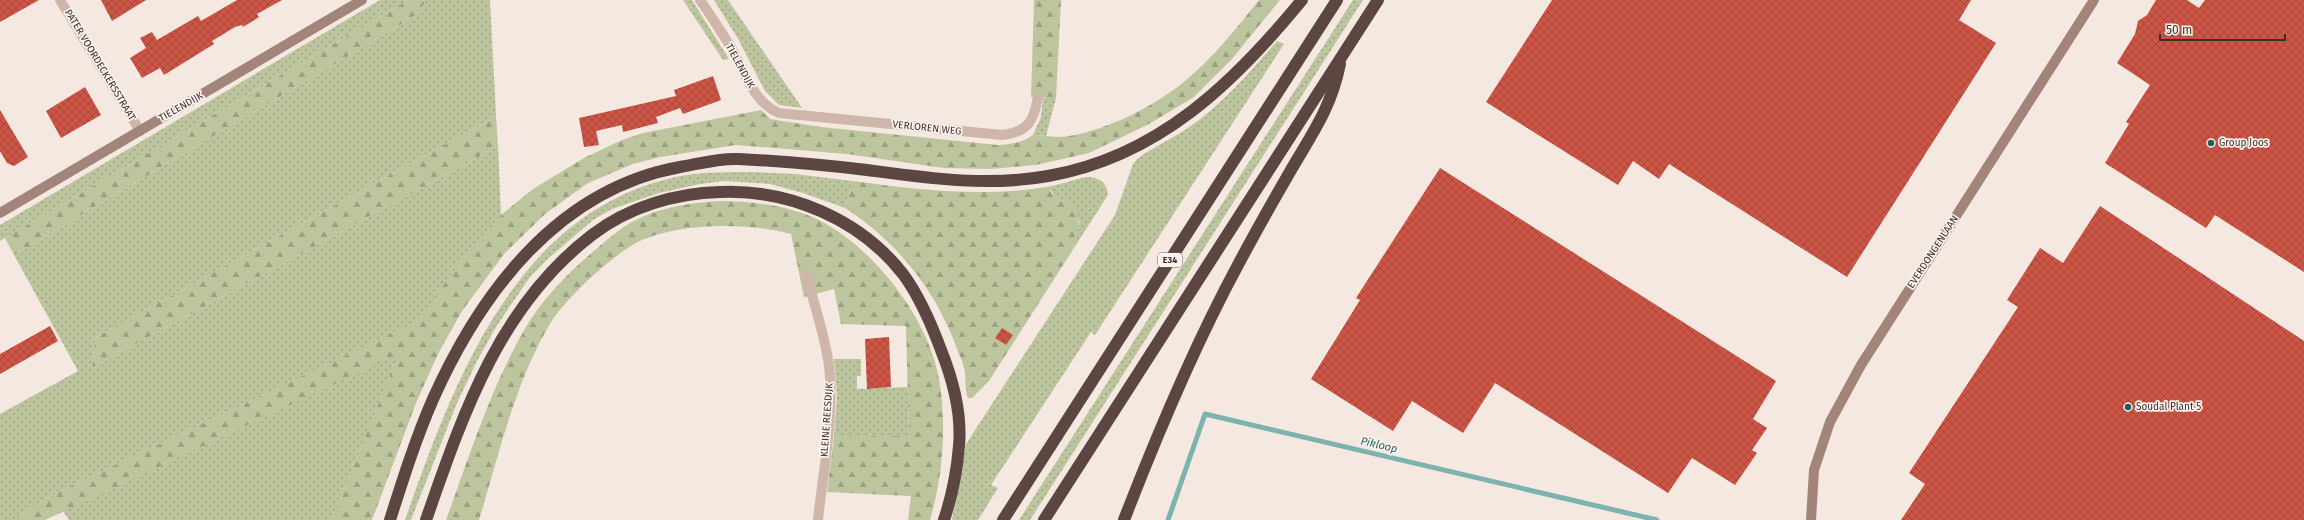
<svg xmlns="http://www.w3.org/2000/svg" width="2304" height="520" viewBox="0 0 2304 520" font-family="'Fira Sans',sans-serif">
  <style>
    .grass { fill: url(#grass-dots) }
    .forest { fill: url(#forest-firs) }
    .lines { fill: none; stroke-linecap: round; stroke-linejoin: round }
    .stream { stroke: #7db3ae; stroke-width: 5 }
    .building { fill: url(#building-cross-hatch) }
    .street { stroke: #ceb6aa; stroke-width: 10 }
    .secondary { stroke: #a2847b; stroke-width: 10 }
    .highway { stroke: #5c4641; stroke-width: 12 }
    .poi-dot { fill: #1d605b; stroke: #fbf3ed; stroke-width: 1.5 }
    .labels { text-anchor: middle; dominant-baseline: central; stroke-width: 3.5; stroke-linejoin: round; paint-order: stroke }
    .shield { fill: #fbf3ed; stroke: #756864; stroke-width: 1 }
    .shield-label { font-size: 9px; font-weight: bold; fill: #3b2d2a }
    .street-label { font-size: 10px; fill: #3b2d2a; stroke: #fbf3ed }
    .poi-label { font-size: 10px; fill: #3b2d2a; stroke: #fbf3ed; text-anchor: start }
    .water-label { font-size: 11px; font-style: italic; fill: #1d605b; stroke: #fbf3ed }
  </style>
  <defs>
    <pattern id="grass-dots" width="8" height="8" patternUnits="userSpaceOnUse"><rect width="8" height="8" fill="#bdc59e"/><path d="M2 2h.1M6 6h.1" fill="none" stroke="#9ba081" stroke-width="1.8" stroke-linecap="round"/></pattern>
    <pattern id="forest-firs" width="22" height="20" patternUnits="userSpaceOnUse"><rect width="22" height="20" fill="#bdc59e"/><path d="M5 1l3.5 6h-7zM16 11l3.5 6h-7z" fill="#9ba081"/></pattern>
    <pattern id="building-cross-hatch" width="8" height="8" patternUnits="userSpaceOnUse"><rect width="8" height="8" fill="#cc5546"/><path d="M0 0l8 8M0 8l8-8" fill="none" stroke="#a7473b"/></pattern>
  </defs>
  <rect width="100%" height="100%" fill="#f4e8e0"/>
  <g class="grass">
    <polygon points="380,0 408,0 0,241 0,225"/>
    <polygon points="426,0 490,0 496,116 95,338 92,368 498,146 501,215 466,254 419,321 52,495 12,520 0,520 0,414 78,371 14,255 410,19 420,11"/>
    <polygon points="683,0 692,0 729,59 723,60"/>
    <polygon points="714,0 728,0 802,108 779,105 765,91 737,37"/>
    <polygon points="1353,0 1363,0 1030,520 1019,520"/>
    <path d="M1277 41 1284 44 1095 335 1091 332 991 485 998 488 978 520H952L966 444 1115 215 1133 164 1137 159C1152 148 1169 140 1185 130 1221 106 1249 73 1277 41Z"/>
    <polygon points="1043,98 1056,98 1046,136 1033,135 1041,117"/>
    <path d="M750 172 795 174 853 181 845 208 803 193 770 184 724 181 700 184 659 193 612 209 593 220 550 257 530 277 496 327 477 361 457 403 411 520H405C455 378 518 205 686 175 707 172 729 172 750 172Z"/>
    <path d="M1086 177C1099 177 1107 182 1108 195L1072 251 1079 221 1067 202 1054 197 1050 188 1052 186Z"/>
    <polygon points="400,353 331,520 69,520 63,511"/>
    <polygon points="834,359 861,359 861,376 857,376 857,389 908,387 909,437 834,437 837,397"/>
  </g>
  <g class="forest">
    <polygon points="408,0 426,0 420,11 410,19 14,255 5,238"/>
    <polygon points="1034,0 1061,0 1056,98 1031,97"/>
    <path d="M1259 0H1280L1232 59 1194 97 1149 124 1089 153 1036 165 991 169 944 168 847 154 736 145 660 157 633 164 588 183 545 214 504 254 462 311 439 352 416 403 372 520H331L399 354 45 520H12L52 495 418 321 466 254 501 215 533 189 584 158 622 140 643 133 761 110 770 119 821 127 998 145C1011 144 1022 143 1033 135 1044 136 1057 138 1069 136 1107 130 1155 106 1185 81 1213 58 1236 29 1259 0Z"/>
    <polygon points="496,116 498,146 92,368 95,338"/>
    <path d="M853 181C920 190 985 198 1052 186L1050 191 1054 197 1072 204 1078 212V226L1072 251 989 381 972 398H968C964 389 967 378 964 368 963 363 961 359 959 354 938 293 899 243 845 208Z"/>
    <path d="M719 201C746 201 773 204 799 212 863 232 928 314 939 379 947 424 943 477 930 520H908L911 496 827 492 834 437 909 436 906 326 841 324 834 289 804 297 791 234C748 222 675 222 634 244 616 255 600 269 585 283 573 295 560 308 551 322 515 382 499 454 479 520H446C469 457 490 390 523 332 541 300 567 274 595 250 609 238 625 224 642 217 666 206 692 203 719 201Z"/>
  </g>
  <g class="lines">
    <polyline class="stream" points="1168,520 1205,414 1657,520"/>
  </g>
  <g class="building">
    <polygon points="0,0 39,0 0,22"/>
    <polygon points="101,0 146,0 112,21"/>
    <polygon points="237,0 282,0 257,14 259,17 243,27 242,25 235,27 212,41 214,44 164,75 160,68 142,78 130,58 146,48 140,38 152,32 157,40 198,16 201,21"/>
    <polygon points="1552,0 1971,0 1959,20 1996,43 1847,277 1669,164 1659,179 1633,161 1618,185 1486,102"/>
    <polygon points="2156,0 2187,0 2199,8 2205,0 2304,0 2304,272 2215,215 2206,228 2105,163 2129,124 2126,122 2150,85 2117,63 2135,34 2138,21 2147,15"/>
    <polygon points="713,76 721,100 683,114 680,108 656,117 658,123 623,132 622,125 596,131 599,145 584,147 579,118 676,96 674,90"/>
    <polygon points="85,87 101,115 61,138 46,111"/>
    <polygon points="0,110 28,157 14,166 7,163 0,151"/>
    <polygon points="1440,168 1776,381 1753,419 1767,428 1752,450 1757,453 1735,485 1692,458 1668,493 1495,383 1463,433 1412,401 1393,431 1311,379 1360,300 1356,298"/>
    <polygon points="2100,206 2304,341 2304,520 1901,520 1925,484 1909,473 2018,307 2007,300 2040,248 2063,263"/>
    <polygon points="50,326 58,341 0,374 0,354"/>
    <polygon points="1002,328 1013,335 1006,345 995,338"/>
    <polygon points="889,337 891,387 867,389 865,339"/>
  </g>
  <g class="lines">
    <g class="street">
      <polyline points="60,0 140,131"/>
      <path d="M700 0C711 16 722 33 732 49 745 72 753 102 779 113L1002 135C1028 132 1034 121 1038 97"/>
      <path d="M806 274C814 304 825 335 829 366 835 414 823 471 818 520"/>
    </g>
    <g class="secondary">
      <polyline points="0,213 362,0"/>
      <polyline points="1811,520 1814,470 1830,422 1861,365 2094,0"/>
    </g>
    <g class="highway">
      <path d="M390 520C403 479 416 438 433 399 481 292 558 189 680 167 698 164 719 158 738 159 780 161 824 165 867 170 927 178 987 187 1048 176 1158 157 1234 83 1302 0"/>
      <path d="M426 520C463 414 499 306 592 235 628 207 676 193 720 192 789 189 860 219 903 274 920 297 931 323 941 350 953 380 962 413 959 446 957 471 952 496 944 520"/>
      <polyline points="1003,520 1337,0"/>
      <polyline points="1044,520 1378,0"/>
      <path d="M1124 520C1158 432 1194 346 1239 263 1256 231 1273 201 1291 170 1313 132 1331 108 1340 64"/>
    </g>
  </g>
  <g class="poi-dot">
    <circle cx="2211" cy="143" r="4"/>
    <circle cx="2128" cy="407" r="4"/>
  </g>
  <g class="labels">
    <rect class="shield" x="1158" y="253" width="24" height="14" rx="3"/>
    <g class="shield-label">
      <text x="1170" y="260">E34</text>
    </g>
    <g class="street-label">
      <text transform="translate(100 65) rotate(59)">PATER VOORDECKERSSTRAAT</text>
      <text transform="translate(740 66) rotate(61)">TIELENDIJK</text>
      <text transform="translate(181 107) rotate(-30)">TIELENDIJK</text>
      <text transform="translate(927 128) rotate(6)">VERLOREN WEG</text>
      <text transform="translate(1933 252) rotate(-57)">EVERDONGENLAAN</text>
      <text transform="translate(827 420) rotate(-86)">KLEINE REESDIJK</text>
    </g>
    <g class="poi-label">
      <text x="2219" y="143">Group Joos</text>
      <text x="2136" y="407">Soudal Plant 5</text>
    </g>
    <g class="water-label">
      <text transform="translate(1379 445) rotate(13)">Pikloop</text>
    </g>
  </g>
  <path d="M2160 34v6h125v-6" fill="none" stroke="#3b2d2a" stroke-width="2"/>
  <text x="2166" y="34" font-size="12" fill="#3b2d2a" stroke="#fbf3ed" stroke-width="3" paint-order="stroke">50 m</text>
</svg>
